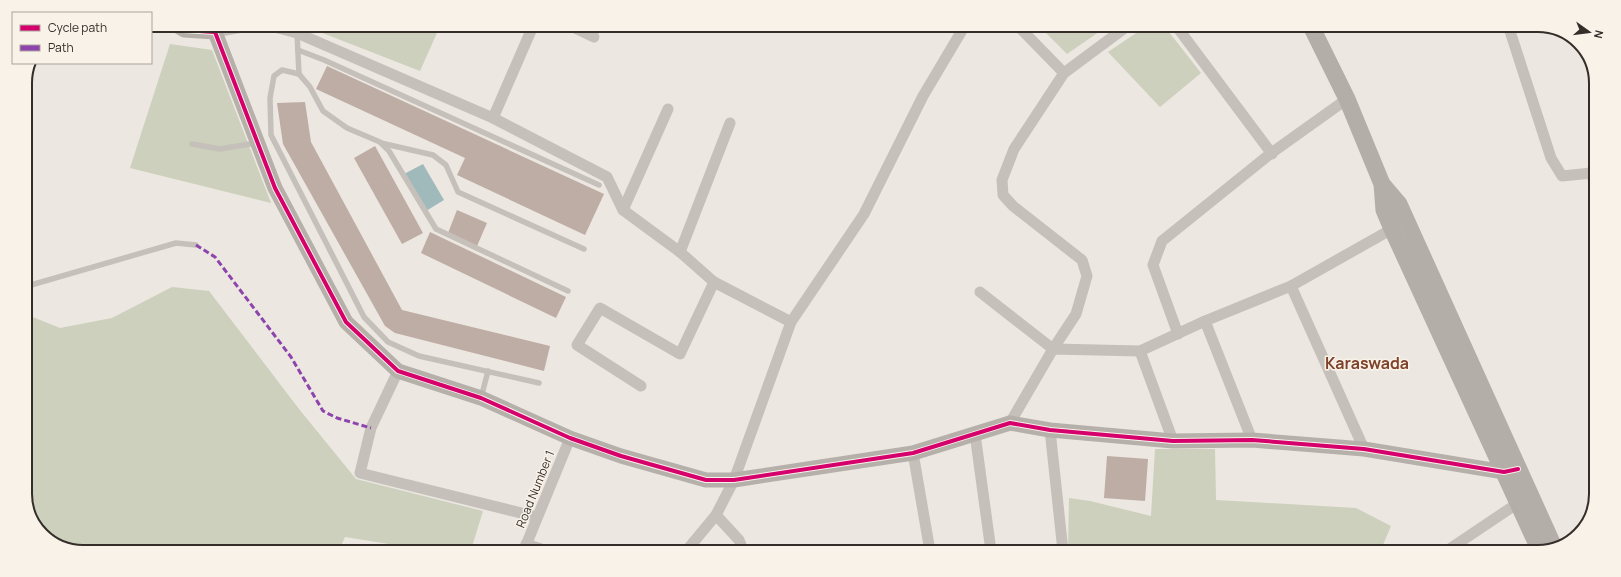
<svg xmlns="http://www.w3.org/2000/svg" width="1621" height="577" viewBox="0 0 1621 577" font-family="Manrope,sans-serif">
  <style>
    .green { fill: #ccd0bc }
    .water { fill: #a0babb }
    .building { fill: #beada4 }
    .lines { fill: none; stroke-linecap: round; stroke-linejoin: round }
    .lane { stroke: #c5c0ba; stroke-width: 5.5 }
    .street { stroke: #c5c0ba; stroke-width: 11 }
    .secondary { stroke: #b6b0ab; stroke-width: 15 }
    .primary { stroke: #b4aea9; stroke-width: 17 }
    .quiet { stroke: #8e44ad; stroke-width: 3; stroke-dasharray: 6 3; stroke-linecap: butt }
    .cycleway-casing { stroke: #f8f2e9; stroke-width: 6 }
    .cycleway { stroke: #d6006c; stroke-width: 4 }
    .labels { text-anchor: middle; dominant-baseline: central; stroke-width: 3; stroke-linejoin: round; paint-order: stroke }
    .street-label { font-size: 12px; fill: #352d29; stroke: #f8f2e9 }
    .district-label { font-size: 16px; font-weight: bold; fill: #7e4129; stroke: #f8f2e9 }
    .rim { fill: none; stroke: #352d29; stroke-width: 2 }
  </style>
  <rect width="100%" height="100%" fill="#ece7e1"/>
  <g class="green">
    <polygon points="302,25 440,26 420,71"/>
    <polygon points="1040,27 1106,27 1067,54"/>
    <polygon points="1145,27 1165,27 1201,73 1160,107 1108,52"/>
    <polygon points="170,44 212,50 271,203 130,168"/>
    <polygon points="33,63 36,63 33,73 25,173 25,80"/>
    <polygon points="172,287 209,291 299,409 356,479 483,511 471,550 427,550 345,537 339,550 65,549 37,529 25,498 25,314 60,328 112,318"/>
    <polygon points="1155,449 1215,449 1216,500 1356,508 1391,526 1380,552 1068,551 1069,498 1090,501 1151,516"/>
  </g>
  <polygon class="water" points="423,164 444,200 426,211 404,174"/>
  <g class="building">
    <polygon points="327,66 604,194 585,235 457,175 465,158 316,89"/>
    <polygon points="305,102 311,142 402,310 550,346 544,371 395,333 385,326 283,144 277,103"/>
    <polygon points="375,146 423,233 402,244 354,158"/>
    <polygon points="457,210 487,223 477,246 448,233"/>
    <polygon points="430,232 566,297 556,318 421,253"/>
    <polygon points="1107,456 1148,459 1145,501 1104,498"/>
  </g>
  <g class="lines">
    <g class="lane">
      <polyline points="297,33 299,74"/>
      <polyline points="298,50 324,60 599,185"/>
      <polyline points="381,143 433,155 446,165 458,192 584,249"/>
      <polyline points="192,144 220,149 256,143"/>
      <polyline points="25,285 31,285 176,243 196,245"/>
      <polyline points="539,383 419,356 388,342 364,317 271,135 270,98 274,76 282,70 299,74 310,87 323,111 347,128 380,142 389,151 436,229 568,291"/>
      <polyline points="481,398 488,371"/>
    </g>
    <g class="street">
      <polyline points="267,25 297,33 493,118 607,177 623,210 680,252 714,282 791,322"/>
      <polyline points="571,26 594,37"/>
      <polyline points="1019,27 1064,73"/>
      <polyline points="1177,27 1272,154"/>
      <polyline points="1509,28 1551,158 1562,176 1592,173"/>
      <polyline points="215,32 253,25"/>
      <polyline points="493,118 533,26"/>
      <polyline points="1595,192 1592,173 1595,161"/>
      <polyline points="623,210 668,109"/>
      <polyline points="680,252 730,123"/>
      <polyline points="1291,286 1364,449"/>
      <polyline points="980,292 1053,349 1076,314 1087,276 1082,260 1013,206 1003,195 1002,180 1014,149 1064,73 1126,27"/>
      <polyline points="1205,321 1252,440"/>
      <polyline points="1178,334 1153,265 1162,241 1270,154 1347,99"/>
      <polyline points="1140,351 1173,441"/>
      <polyline points="398,371 371,428 360,473 537,517"/>
      <polyline points="641,386 577,345 600,308 680,354 714,282"/>
      <polyline points="1010,423 1053,349 1140,351 1205,321 1291,286 1392,229"/>
      <polyline points="1050,430 1063,551"/>
      <polyline points="975,434 991,551"/>
      <polyline points="913,453 930,551"/>
      <polyline points="716,515 739,540 743,550"/>
      <polyline points="526,544 544,550"/>
      <polyline points="524,550 570,438"/>
      <polyline points="687,550 716,515 734,480 791,322 864,214 923,96 964,27"/>
      <polyline points="1448,552 1451,548 1518,503"/>
    </g>
    <polyline class="secondary" points="176,25 184,30 215,32 275,188 346,322 398,371 481,398 570,438 621,456 706,480 734,480 913,453 1010,423 1050,430 1173,441 1252,440 1364,449 1504,472 1513,470"/>
    <g class="primary">
      <polyline points="1312,28 1347,99 1382,184 1384,210 1392,229 1540,551"/>
      <polyline points="1382,184 1399,204 1554,547"/>
    </g>
    <polyline class="quiet" points="196,245 215,257 291,357 323,411 337,418 371,428"/>
    <defs>
      <polyline id="cycleway" points="176,25 184,30 215,32 275,188 346,322 398,371 481,398 570,438 621,456 706,480 734,480 913,453 1010,423 1050,430 1173,441 1252,440 1364,449 1504,472 1518,469"/>
    </defs>
    <use href="#cycleway" class="cycleway-casing"/>
    <use href="#cycleway" class="cycleway"/>
  </g>
  <g class="labels">
    <g class="street-label">
      <text transform="translate(535 489) rotate(-68)">Road Number 1</text>
    </g>
    <g class="district-label">
      <text x="1367" y="363">Karaswada</text>
    </g>
  </g>
  <path d="M0 0H1621V577H0ZM83 32H1538A51 51 0 0 1 1589 83V494A51 51 0 0 1 1538 545H83A51 51 0 0 1 32 494V83A51 51 0 0 1 83 32Z" fill="#f8f2e9" fill-rule="evenodd"/>
  <path class="rim" d="M83 32H1538A51 51 0 0 1 1589 83V494A51 51 0 0 1 1538 545H83A51 51 0 0 1 32 494V83A51 51 0 0 1 83 32Z"/>
  <rect x="12" y="12" width="140" height="52" fill="#f8f2e9" stroke="#aaa39c"/>
  <rect x="20" y="25" width="20" height="6" fill="#d6006c" stroke="#aaa39c"/>
  <text x="48" y="32" font-size="12" fill="#352d29">Cycle path</text>
  <rect x="20" y="45" width="20" height="6" fill="#8e44ad" stroke="#aaa39c"/>
  <text x="48" y="52" font-size="12" fill="#352d29">Path</text>
  <g transform="translate(1589 32) rotate(104)" stroke="#f8f2e9" stroke-width="3" paint-order="stroke">
  <path d="M0-3L7 15L0 10L-7 15Z" fill="#352d29"/>
  <text y="-6" font-size="11" font-weight="bold" text-anchor="middle" fill="#352d29">N</text>
  </g>
</svg>
